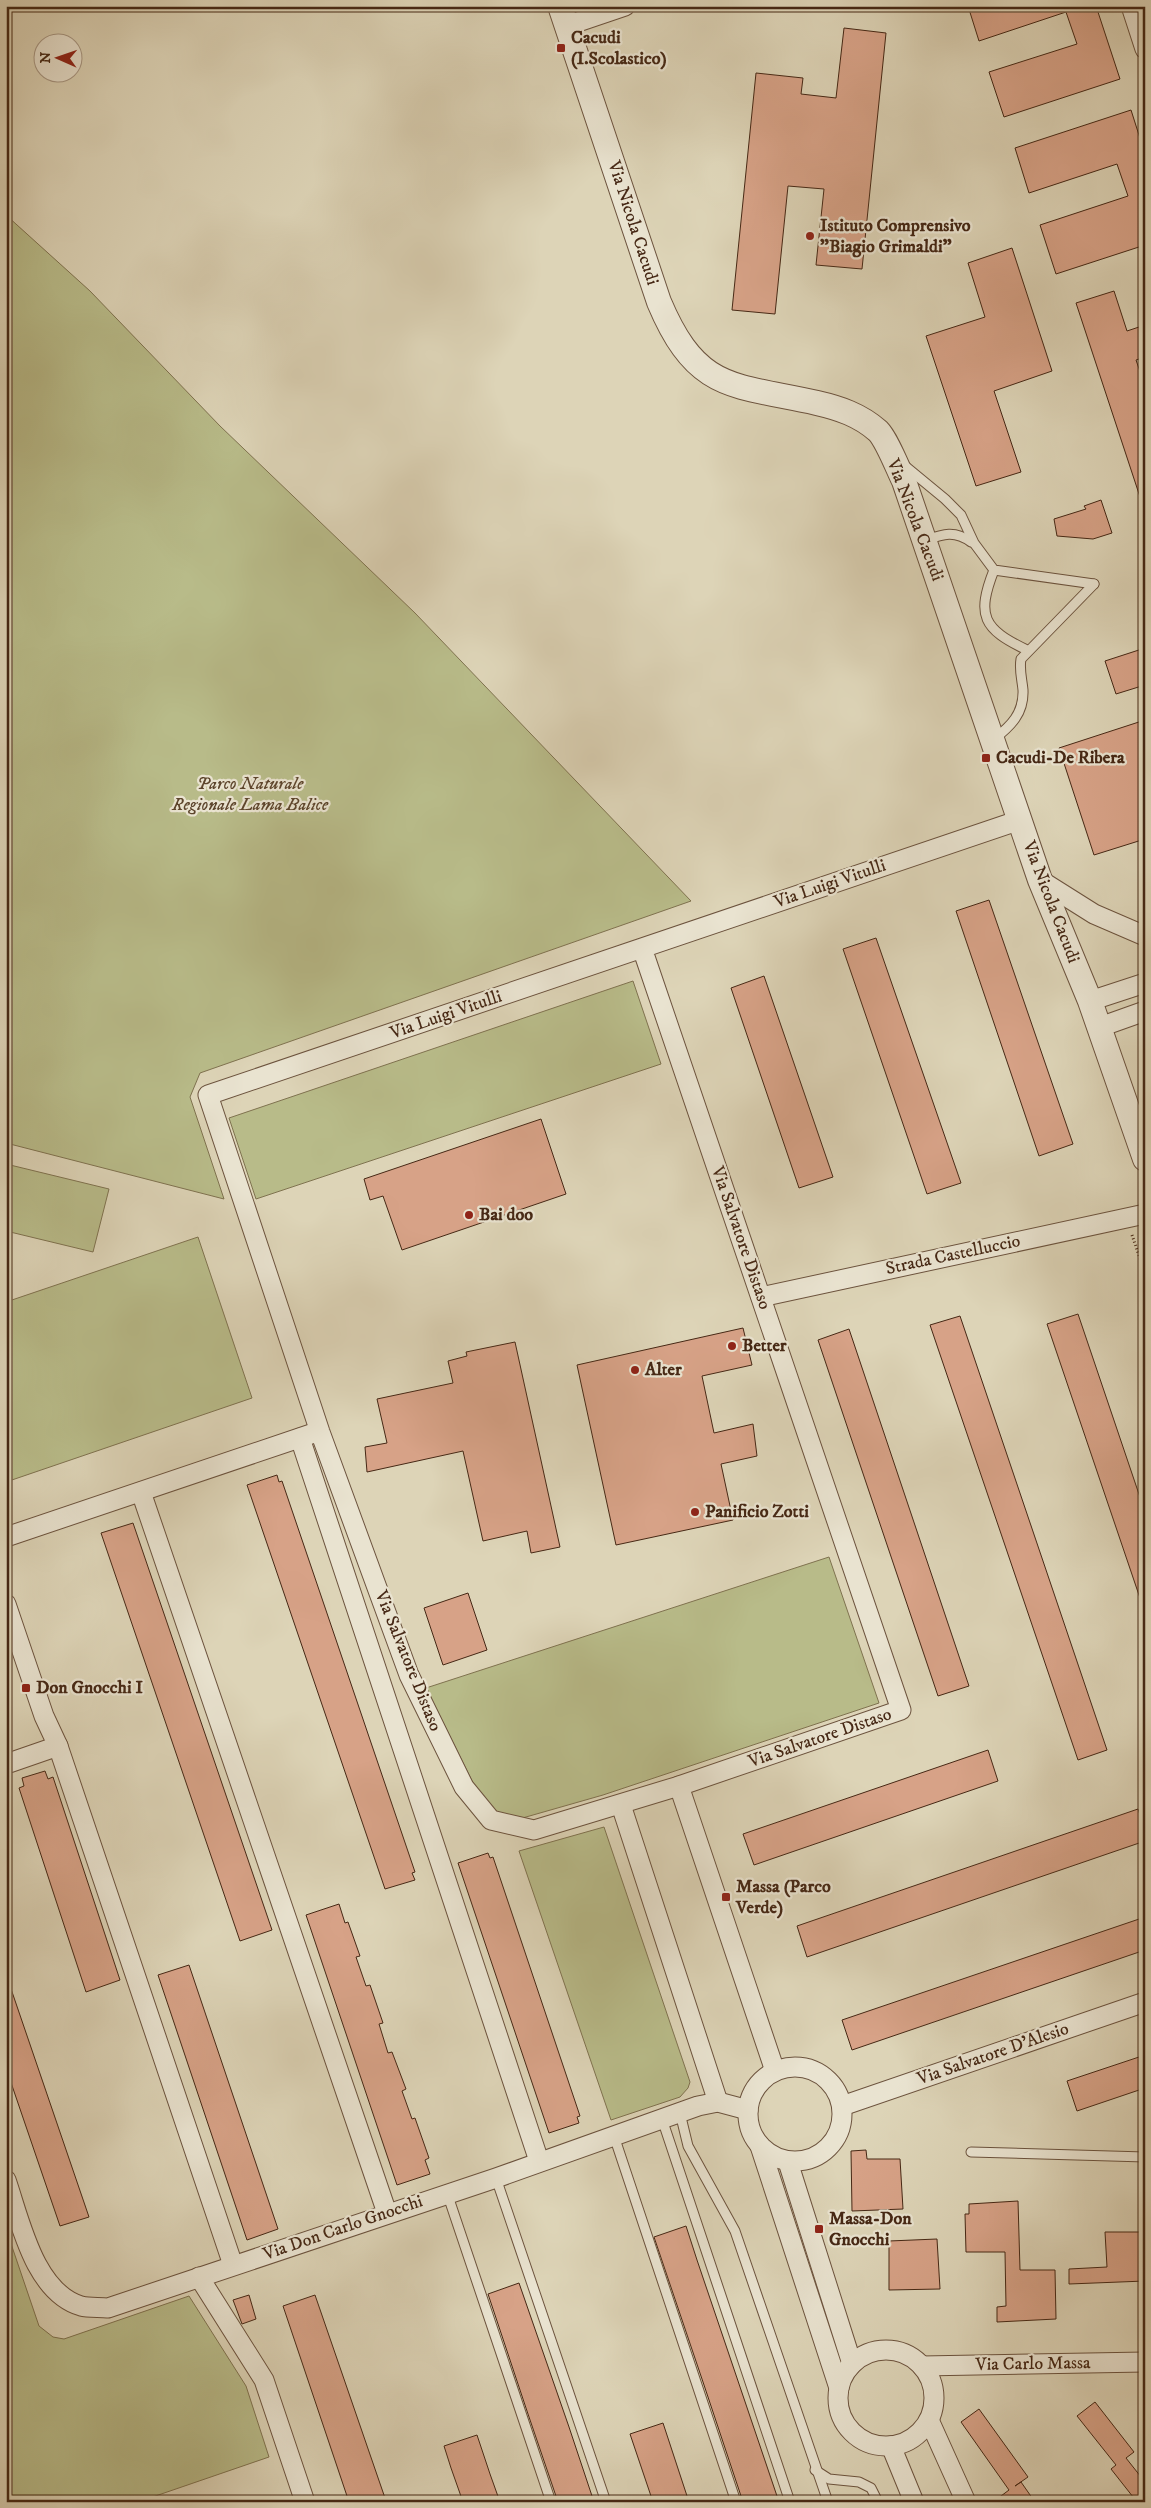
<svg xmlns="http://www.w3.org/2000/svg" width="1151" height="2508" viewBox="0 0 1151 2508" font-family="'IM FELL DW Pica',serif">
  <style>
    .green { fill: #b8bb89; stroke: #7f724f }
    .building { fill: #d7a287; stroke: #462815 }
    .lines { fill: none; stroke-linecap: round; stroke-linejoin: round }
    .service-casing { stroke: #6c533e; stroke-width: 11 }
    .minor-casing { stroke: #6c533e; stroke-width: 21 }
    .tertiary-casing { stroke: #6c533e; stroke-width: 26 }
    .path { stroke: #462815; stroke-width: 3; stroke-dasharray: 1 2.5; stroke-linecap: butt }
    .service { stroke: #e9e3d0; stroke-width: 9 }
    .minor { stroke: #e9e3d0; stroke-width: 19 }
    .tertiary { stroke: #e9e3d0; stroke-width: 24 }
    .poi-dot { fill: #8f2418; stroke: #e9e3d0; stroke-width: 2 }
    .labels { text-anchor: middle; dominant-baseline: central; stroke-width: 4.5; stroke-linejoin: round; paint-order: stroke }
    .poi-label { font-size: 18px; font-weight: bold; fill: #462815; stroke: #e9e3d0; text-anchor: start }
    .street-label { font-size: 18px; fill: #462815; stroke: #e9e3d0 }
    .park-label { font-size: 18px; font-style: italic; fill: #5d452c; stroke: #e9e3d0 }
  </style>
  <rect width="100%" height="100%" fill="#ddd4b7"/>
  <filter id="stains"><feTurbulence type="fractalNoise" baseFrequency=".004" numOctaves="4"/><feColorMatrix values="0 0 0 0 .2 0 0 0 0 .09 0 0 0 0 .02 0 0 0 .5 -.17"/></filter>
  <radialGradient id="worn" r=".72"><stop offset=".6" stop-color="#630" stop-opacity="0"/><stop offset="1" stop-color="#630" stop-opacity=".3"/></radialGradient>
  <g class="green">
    <polygon points="6,215 90,291 220,426 415,613 691,901 200,1073 190,1097 224,1199 6,1143"/>
    <polygon points="633,981 661,1064 256,1199 229,1118"/>
    <polygon points="6,1164 109,1189 93,1252 6,1231"/>
    <polygon points="198,1237 252,1398 6,1482 6,1302"/>
    <polygon points="829,1557 879,1703 603,1795 519,1819 505,1816 496,1811 476,1789 426,1688"/>
    <polygon points="604,1827 690,2082 688,2088 680,2097 611,2120 519,1851"/>
    <polygon points="6,2229 39,2326 53,2337 64,2339 189,2296 246,2386 269,2457 138,2502 6,2502"/>
  </g>
  <g class="building">
    <polygon points="968,6 1096,6 1120,79 1004,117 989,72 1077,44 1066,12 979,41"/>
    <polygon points="844,28 886,33 862,269 816,265 824,189 788,186 775,314 732,310 756,73 803,78 801,94 836,98"/>
    <polygon points="1131,110 1145,154 1145,245 1056,274 1040,225 1128,196 1117,164 1029,193 1015,148"/>
    <polygon points="1012,248 1052,371 994,391 1021,472 976,486 926,336 985,317 968,263"/>
    <polygon points="1114,291 1127,331 1145,325 1145,357 1136,360 1145,386 1145,503 1142,503 1076,303"/>
    <polygon points="1101,500 1112,533 1093,539 1057,536 1054,519 1086,509 1084,506"/>
    <polygon points="1145,648 1145,685 1116,694 1105,661"/>
    <polygon points="1145,720 1145,839 1094,855 1059,748"/>
    <polygon points="989,900 1073,1144 1039,1156 956,911"/>
    <polygon points="876,938 961,1183 927,1194 843,949"/>
    <polygon points="764,976 833,1177 799,1188 731,988"/>
    <polygon points="541,1119 566,1194 402,1250 383,1196 370,1200 364,1179"/>
    <polygon points="1078,1314 1145,1512 1145,1603 1142,1604 1047,1324"/>
    <polygon points="960,1316 1107,1750 1078,1760 930,1325"/>
    <polygon points="743,1328 752,1365 702,1376 714,1433 753,1424 757,1456 721,1464 733,1520 616,1545 577,1365"/>
    <polygon points="849,1329 969,1686 938,1696 818,1340"/>
    <polygon points="515,1342 560,1547 531,1553 527,1531 483,1541 463,1451 367,1472 365,1447 387,1443 377,1399 453,1383 448,1361 467,1356 466,1352"/>
    <polygon points="277,1475 279,1482 282,1481 415,1872 412,1873 415,1880 385,1889 247,1485"/>
    <polygon points="133,1523 272,1930 240,1941 101,1533"/>
    <polygon points="468,1593 487,1650 443,1665 424,1608"/>
    <polygon points="988,1750 998,1781 754,1865 743,1834"/>
    <polygon points="45,1771 48,1779 53,1777 120,1980 86,1992 19,1788 24,1786 22,1778"/>
    <polygon points="1138,1809 1145,1830 1145,1841 807,1957 797,1926"/>
    <polygon points="488,1853 490,1858 493,1857 580,2116 577,2117 579,2123 549,2133 458,1863"/>
    <polygon points="339,1904 345,1923 348,1922 360,1956 356,1957 366,1986 370,1985 383,2023 379,2024 388,2053 392,2052 406,2089 402,2091 412,2119 415,2118 429,2158 425,2160 430,2174 397,2185 306,1915"/>
    <polygon points="1145,1917 1145,1950 852,2050 842,2020"/>
    <polygon points="189,1965 278,2229 247,2240 158,1975"/>
    <polygon points="6,1983 9,1983 89,2217 60,2226 6,2068"/>
    <polygon points="1145,2055 1145,2088 1077,2111 1067,2081"/>
    <polygon points="866,2150 867,2159 900,2159 903,2209 852,2211 851,2151"/>
    <polygon points="1018,2201 1020,2270 1055,2270 1056,2319 997,2322 997,2307 1006,2306 1005,2252 966,2252 965,2214 969,2214 969,2204"/>
    <polygon points="686,2226 697,2260 779,2502 743,2502 703,2382 654,2237"/>
    <polygon points="1105,2232 1145,2232 1145,2281 1069,2284 1069,2269 1107,2267"/>
    <polygon points="937,2239 940,2289 889,2290 889,2241"/>
    <polygon points="519,2283 569,2427 594,2502 558,2502 528,2414 488,2294"/>
    <polygon points="249,2295 256,2319 242,2324 233,2300"/>
    <polygon points="315,2295 385,2498 375,2502 349,2502 283,2306"/>
    <polygon points="1095,2402 1134,2452 1126,2458 1145,2482 1145,2502 1137,2502 1111,2469 1116,2465 1077,2416"/>
    <polygon points="979,2409 1028,2477 1015,2486 1021,2482 1035,2502 993,2502 1009,2490 961,2422"/>
    <polygon points="663,2423 688,2499 680,2502 653,2502 630,2434"/>
    <polygon points="477,2435 490,2474 500,2502 463,2502 451,2468 444,2446"/>
  </g>
  <g class="lines">
    <defs>
      <g id="service">
        <polyline points="905,466 945,499 961,515 974,543 994,570 1094,584"/>
        <path d="M926 540C943 534 955 530 971 542"/>
        <path d="M994 570C976 616 983 629 1027 650"/>
        <path d="M994 739C1011 726 1024 713 1023 690 1022 679 1019 670 1021 659L1094 584"/>
        <polyline points="680,2113 688,2146 735,2231 828,2502"/>
        <polyline points="662,2119 790,2502"/>
        <polyline points="614,2136 736,2502"/>
        <polyline points="971,2152 1145,2157"/>
        <polyline points="496,2178 606,2502"/>
        <polyline points="447,2193 551,2502"/>
        <polyline points="815,2470 829,2479 859,2482 871,2488 878,2502"/>
      </g>
      <g id="minor">
        <polyline points="1131,6 1145,49"/>
        <polyline points="566,26 625,6"/>
        <polyline points="1040,880 1094,914 1145,936"/>
        <polyline points="642,948 901,1710 679,1786 534,1830 491,1820 464,1787 409,1675 320,1432 208,1095 1020,820"/>
        <polyline points="1090,1001 1145,983"/>
        <polyline points="1100,1027 1145,1011"/>
        <polyline points="761,1297 1145,1214"/>
        <polyline points="300,1438 539,2161"/>
        <polyline points="141,1492 387,2213"/>
        <polyline points="6,1537 311,1434"/>
        <polyline points="6,1604 44,1716 58,1746 233,2265"/>
        <polyline points="6,1764 58,1746"/>
        <polyline points="679,1786 775,2071"/>
        <polyline points="621,1805 718,2102"/>
        <circle cx="795" cy="2114" r="47"/>
        <polyline points="842,2106 1145,2002"/>
        <polyline points="760,2146 839,2388"/>
        <polyline points="788,2162 852,2364"/>
        <path d="M6 2180C20 2220 34 2292 81 2306 89 2308 100 2307 108 2308L496 2178 698 2106 718 2102 748 2110"/>
        <polyline points="199,2277 264,2380 305,2502"/>
        <circle cx="886" cy="2398" r="48"/>
        <polyline points="922,2366 1145,2362"/>
        <polyline points="929,2420 966,2502"/>
        <polyline points="891,2446 914,2502"/>
      </g>
      <path id="tertiary" d="M560 6 659 302C697 392 732 384 817 403 839 408 860 415 878 431 887 440 898 469 904 481L1040 880 1090 1001 1145 1159"/>
    </defs>
    <use href="#service" class="service-casing"/>
    <use href="#minor" class="minor-casing"/>
    <use href="#tertiary" class="tertiary-casing"/>
    <polyline class="path" points="1132,1235 1145,1273"/>
    <use href="#service" class="service"/>
    <use href="#minor" class="minor"/>
    <use href="#tertiary" class="tertiary"/>
  </g>
  <g class="poi-dot">
    <rect x="556" y="43" width="10" height="10" rx="2.5"/>
    <circle cx="810" cy="236" r="5"/>
    <rect x="981" y="753" width="10" height="10" rx="2.5"/>
    <circle cx="469" cy="1215" r="5"/>
    <circle cx="732" cy="1346" r="5"/>
    <circle cx="635" cy="1370" r="5"/>
    <circle cx="695" cy="1512" r="5"/>
    <rect x="21" y="1683" width="10" height="10" rx="2.5"/>
    <rect x="721" y="1892" width="10" height="10" rx="2.5"/>
    <rect x="814" y="2224" width="10" height="10" rx="2.5"/>
  </g>
  <g class="labels">
    <g class="poi-label">
      <text x="571" y="38">Cacudi<tspan x="571" dy="21">(I.Scolastico)</tspan></text>
      <text x="820" y="226">Istituto Comprensivo<tspan x="820" dy="21">"Biagio Grimaldi"</tspan></text>
      <text x="996" y="758">Cacudi-De Ribera</text>
      <text x="479" y="1215">Bai doo</text>
      <text x="742" y="1346">Better</text>
      <text x="645" y="1370">Alter</text>
      <text x="705" y="1512">Panificio Zotti</text>
      <text x="36" y="1688">Don Gnocchi I</text>
      <text x="736" y="1887">Massa (Parco<tspan x="736" dy="21">Verde)</tspan></text>
      <text x="829" y="2219">Massa-Don<tspan x="829" dy="21">Gnocchi</tspan></text>
    </g>
    <g class="street-label">
      <text transform="translate(633 223) rotate(72)">Via Nicola Cacudi</text>
      <text transform="translate(915 520) rotate(69)">Via Nicola Cacudi</text>
      <text transform="translate(830 884) rotate(-19)">Via Luigi Vitulli</text>
      <text transform="translate(1051 902) rotate(69)">Via Nicola Cacudi</text>
      <text transform="translate(446 1015) rotate(-19)">Via Luigi Vitulli</text>
      <text transform="translate(741 1238) rotate(71)">Via Salvatore Distaso</text>
      <text transform="translate(953 1255) rotate(-12)">Strada Castelluccio</text>
      <text transform="translate(408 1661) rotate(68)">Via Salvatore Distaso</text>
      <text transform="translate(820 1738) rotate(-19)">Via Salvatore Distaso</text>
      <text transform="translate(993 2054) rotate(-19)">Via Salvatore D'Alesio</text>
      <text transform="translate(343 2228) rotate(-19)">Via Don Carlo Gnocchi</text>
      <text transform="translate(1033 2364) rotate(-1)">Via Carlo Massa</text>
    </g>
    <g class="park-label">
      <text x="250" y="784">Parco Naturale<tspan x="250" dy="21">Regionale Lama Balice</tspan></text>
    </g>
  </g>
  <rect width="1151" height="2508" fill="none" stroke="#ddd4b7" stroke-width="25"/>
  <rect x="8" y="8" width="1136" height="2493" fill="none" stroke="#462815" stroke-width="2.5"/>
  <rect x="12" y="12" width="1126" height="2483" fill="none" stroke="#462815"/>
  <g transform="translate(58 58) rotate(272)"><circle r="24" fill="#e9e3d0" stroke="#a89885"/>
  <path d="M0-4L9 19L0 12L-9 19Z" fill="#8f2418"/>
  <text y="-8" font-size="14" font-weight="bold" text-anchor="middle" fill="#462815">N</text>
  </g>
  <rect width="100%" height="100%" filter="url(#stains)"/>
  <rect width="100%" height="100%" fill="url(#worn)"/>
</svg>
